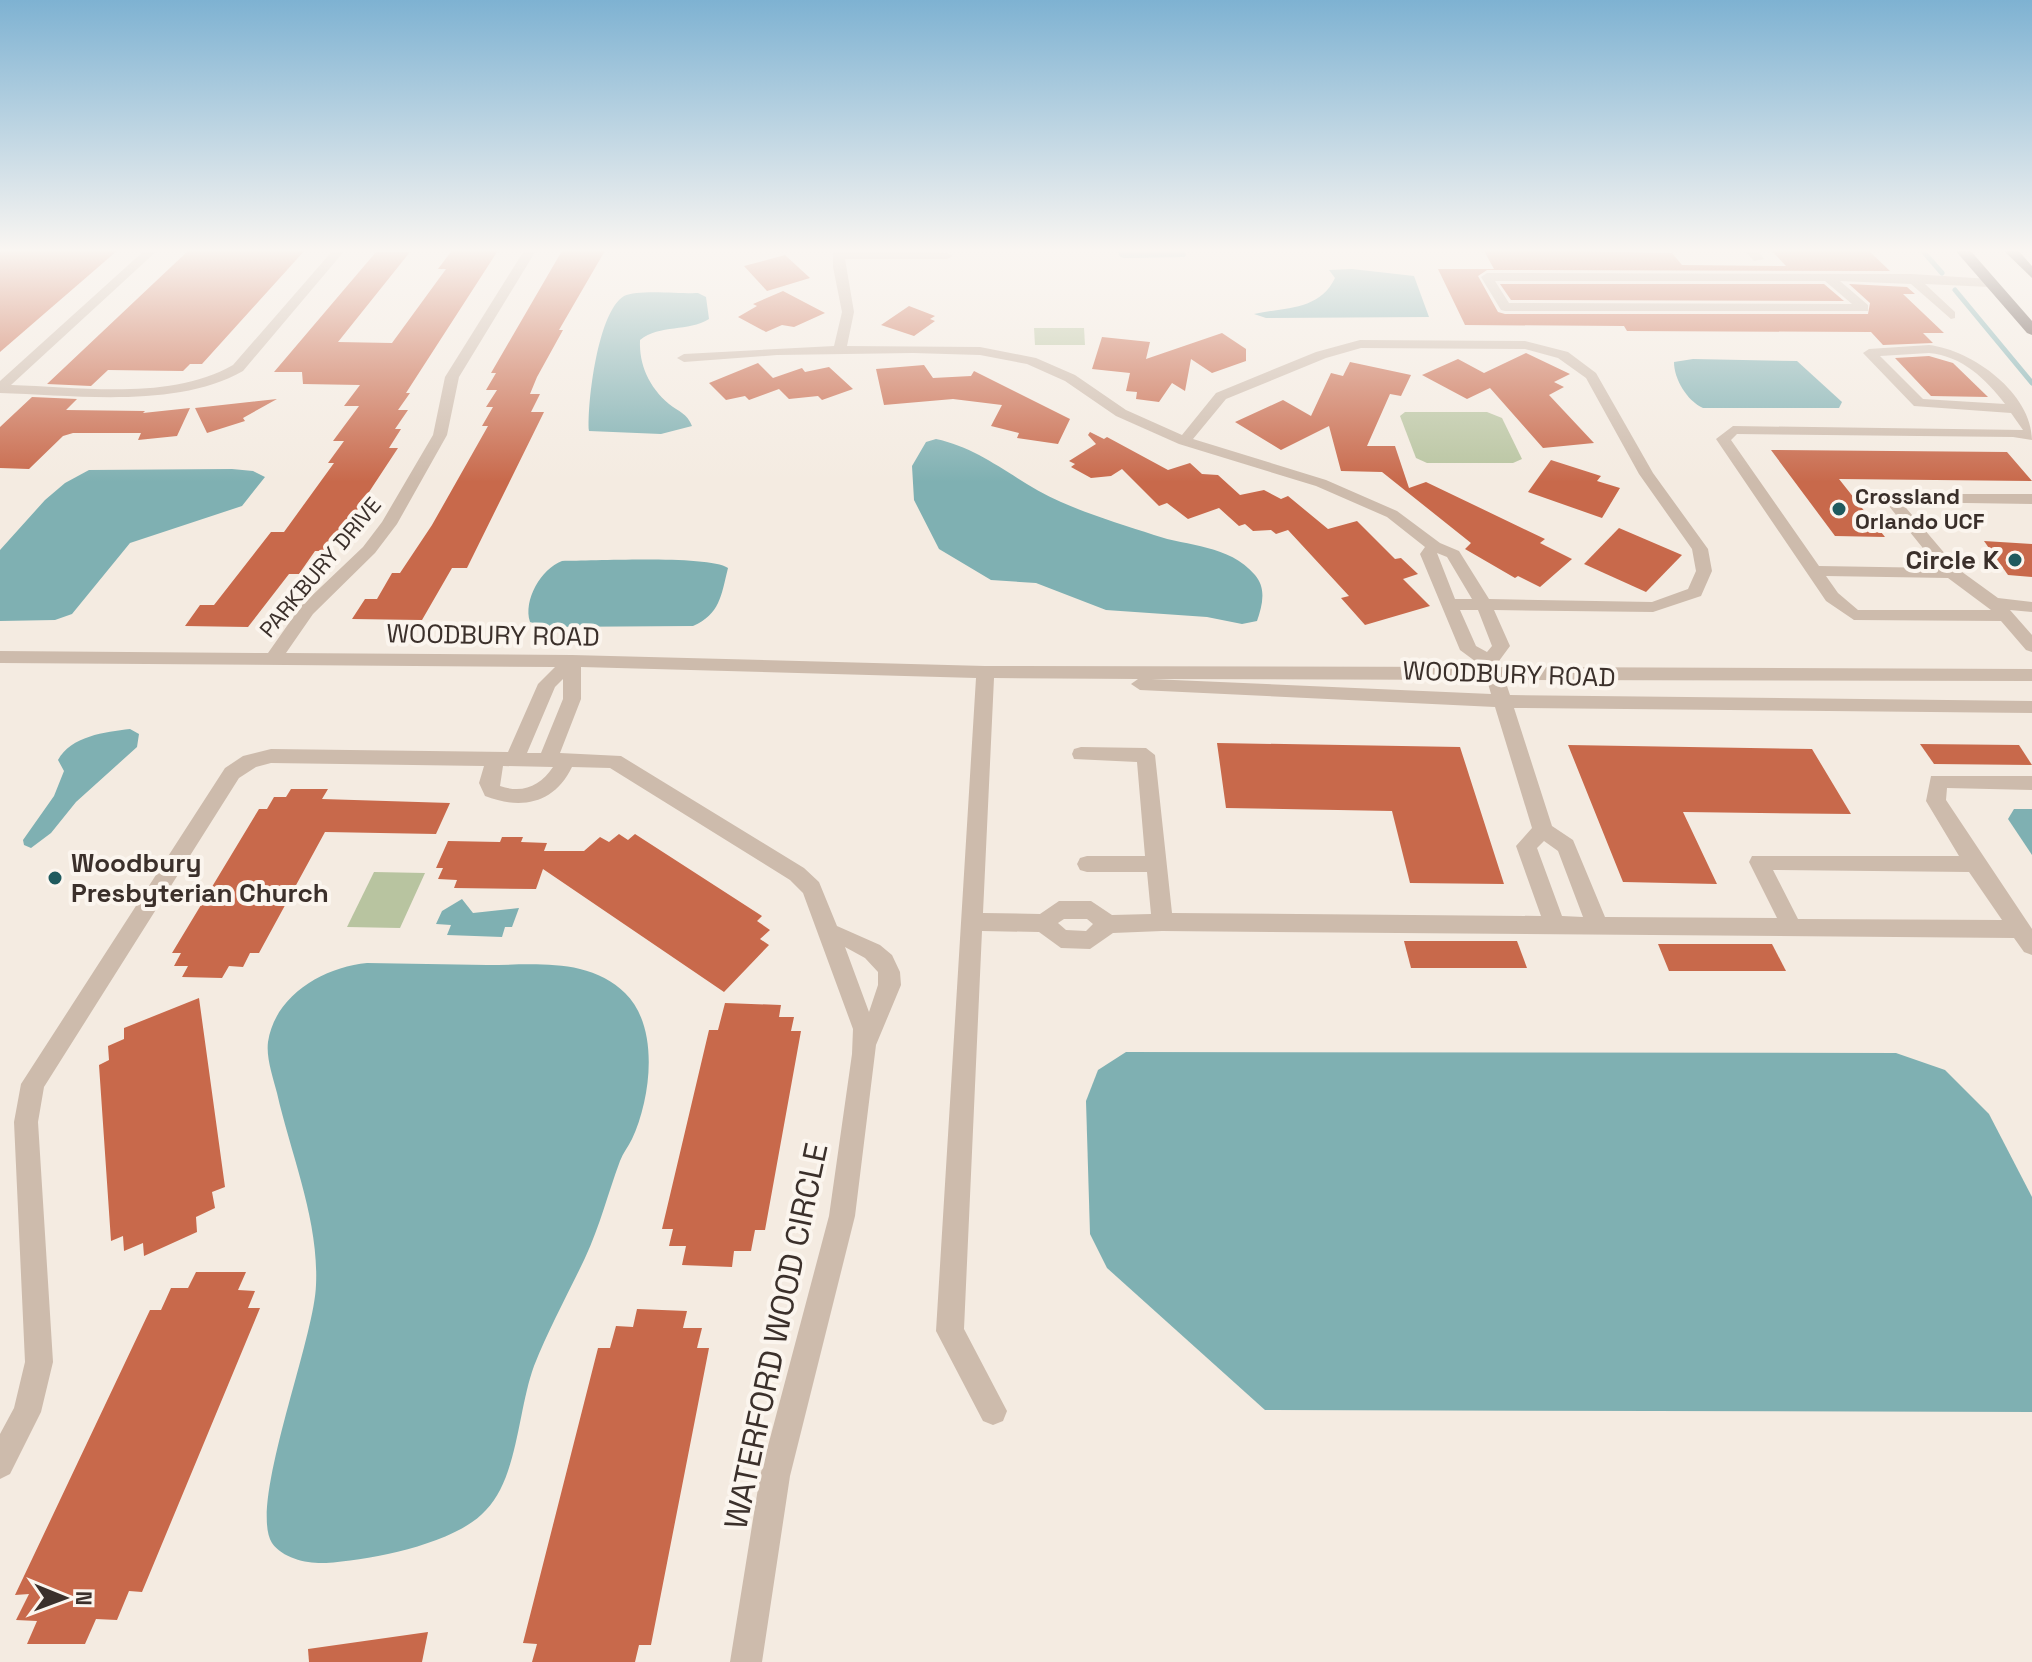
<svg xmlns="http://www.w3.org/2000/svg" width="2032" height="1662" viewBox="0 0 2032 1662" font-family="'Space Grotesk',sans-serif">
  <style>
    .green { fill: #b8c4a0 }
    .water { fill: #7fb0b2 }
    .lines { fill: none; stroke-linecap: round; stroke-linejoin: round }
    .stream { stroke: #7fb0b2; stroke-width: 5 }
    .building { fill: #c8694b }
    .minor { fill: #cdbbac; fill-rule: evenodd }
    .highway { fill: #5c4a42; fill-rule: evenodd }
    .poi-dot { fill: #1f5a5e; stroke: #fbf5ee; stroke-width: 3 }
    .labels { text-anchor: middle; dominant-baseline: central; stroke-width: 8; stroke-linejoin: round; paint-order: stroke }
    .far-poi-label { font-size: 22px; font-weight: bold; fill: #3b302b; stroke: #fbf5ee; text-anchor: start }
    .far-street-label { font-size: 22px; fill: #3b302b; stroke: #fbf5ee }
    .poi-label { font-size: 26px; font-weight: bold; fill: #3b302b; stroke: #fbf5ee; text-anchor: end }
    .street-label { font-size: 26px; fill: #3b302b; stroke: #fbf5ee }
    .near-street-label { font-size: 32px; fill: #3b302b; stroke: #fbf5ee }
  </style>
  <rect width="100%" height="100%" fill="#f4ebe1"/>
  <g class="green">
    <polygon points="1034,328 1084,328 1085,345 1035,345"/>
    <polygon points="1405,412 1487,412 1502,418 1522,459 1513,463 1427,463 1416,458 1400,416"/>
    <polygon points="374,872 425,873 400,928 347,927"/>
  </g>
  <g class="water">
    <polygon points="1117,249 1183,249 1186,254 1185,257 1125,258 1120,257"/>
    <path d="M1352 269 1414 276 1429 317 1266 318 1254 314C1285 307 1319 311 1335 278L1329 270Z"/>
    <path d="M698 293 706 297 709 319C688 332 660 324 640 340 639 365 649 387 669 404 679 412 687 413 692 426L661 434 589 431C587 403 598 311 624 296 638 289 680 294 698 293Z"/>
    <path d="M1693 359 1797 361 1842 402 1839 408H1703C1687 401 1674 379 1674 362Z"/>
    <path d="M936 439C984 449 1017 483 1061 502 1090 515 1124 525 1154 535 1189 547 1228 544 1255 575 1267 589 1262 606 1257 621L1242 624 1207 617 1106 610 1036 583 991 580 939 549 914 500 912 466 926 442Z"/>
    <polygon points="232,469 253,471 265,477 242,506 130,543 72,614 55,620 0,621 0,550 45,500 65,483 89,470"/>
    <path d="M562 561C593 561 708 555 728 568 721 596 720 614 693 626L547 627 530 622C523 600 541 569 562 561Z"/>
    <path d="M130 729 139 734 137 747 76 802 51 833 31 848 24 845 23 840 54 796 64 771 58 760C71 736 105 732 130 729Z"/>
    <polygon points="2014,809 2032,809 2032,855 2008,819"/>
    <polygon points="462,899 473,913 519,908 512,927 505,927 502,937 447,935 451,925 436,924 442,911"/>
    <path d="M367 963C407 964 447 964 487 965 517 965 550 962 580 969 597 973 613 981 625 993 660 1027 651 1098 632 1139 628 1147 623 1153 620 1161 608 1193 600 1226 585 1258 568 1294 549 1328 534 1366 518 1409 518 1477 486 1510 456 1544 371 1560 326 1563 309 1564 283 1559 272 1543 248 1505 314 1342 316 1285 319 1220 291 1155 277 1093 273 1077 266 1058 268 1042 275 995 324 967 367 963Z"/>
    <polygon points="1126,1052 1896,1053 1945,1070 1989,1114 2032,1197 2032,1412 1265,1410 1107,1268 1090,1234 1086,1101 1098,1070"/>
  </g>
  <g class="lines">
    <g class="stream">
      <polyline points="1922,250 1942,273"/>
      <polyline points="1955,290 2032,383"/>
    </g>
  </g>
  <g class="building">
    <polygon points="0,249 118,250 0,352"/>
    <polygon points="190,249 306,249 202,364 190,364 183,371 108,370 91,386 47,384"/>
    <polygon points="453,249 499,249 406,393 410,393 398,410 408,410 395,429 401,429 389,448 398,448 346,527 327,551 315,551 299,574 289,574 248,627 185,626 200,605 214,605 271,532 284,532 334,463 328,463 344,441 333,441 359,406 344,406 360,385 303,384 302,372 274,372 376,252 410,252 338,342 392,343 446,269 438,269"/>
    <polygon points="563,249 606,249 559,330 563,330 537,377 530,394 540,394 531,412 544,412 467,568 452,568 422,620 352,619 365,599 377,599 392,573 400,573 432,525 488,426 482,426 493,407 486,407 497,390 486,390 496,373 491,373"/>
    <polygon points="1483,249 1672,253 1682,265 1786,266 1770,249 1867,249 1890,271 1487,270 1478,276 1498,312 1505,314 1868,314 1870,303 1849,284 1907,287 1915,294 1903,294 1944,333 1923,333 1933,343 1883,345 1871,332 1627,331 1624,326 1465,325 1438,269 1494,269"/>
    <polygon points="785,255 810,278 767,291 744,266"/>
    <polygon points="1500,284 1824,284 1844,301 1511,300"/>
    <polygon points="783,291 825,313 794,327 782,325 766,332 738,317 757,306 753,304"/>
    <polygon points="909,306 935,316 930,319 935,321 914,336 881,325"/>
    <polygon points="1222,333 1246,349 1246,361 1212,373 1191,359 1185,391 1172,383 1159,402 1136,399 1137,392 1126,391 1130,373 1092,369 1102,337 1150,342 1146,359"/>
    <polygon points="1526,353 1570,374 1554,382 1564,387 1549,395 1594,443 1543,448 1490,388 1467,399 1422,375 1458,359 1484,373"/>
    <polygon points="1929,356 1953,363 1988,397 1931,396 1895,358"/>
    <polygon points="1350,362 1411,375 1401,396 1390,394 1367,446 1395,446 1409,488 1426,482 1545,539 1540,543 1572,559 1540,587 1518,576 1515,578 1465,549 1471,543 1382,472 1341,471 1329,426 1281,450 1235,422 1283,400 1311,416 1331,373 1343,376"/>
    <polygon points="758,363 773,378 802,368 805,372 829,367 853,389 822,400 818,396 789,399 779,389 749,400 745,396 726,400 709,383"/>
    <polygon points="924,365 933,378 971,376 974,371 1070,419 1058,444 1017,438 1019,433 991,426 1002,405 953,399 884,405 876,369"/>
    <polygon points="32,397 77,399 66,410 145,411 143,413 190,408 177,436 138,440 141,433 73,433 63,436 29,469 0,468 0,427"/>
    <polygon points="277,399 243,418 245,421 207,433 195,408"/>
    <polygon points="1090,432 1104,439 1107,437 1168,470 1190,463 1202,474 1218,475 1240,495 1264,490 1281,499 1288,496 1328,529 1357,521 1395,559 1401,558 1418,574 1403,579 1430,606 1365,625 1341,598 1349,596 1288,530 1276,534 1271,530 1253,531 1245,524 1239,526 1219,508 1188,519 1167,503 1159,506 1122,469 1111,476 1091,478 1071,467 1075,464 1069,461 1096,444 1088,435"/>
    <polygon points="1771,450 2007,452 2032,481 1839,479 1885,537 1835,536"/>
    <polygon points="1551,460 1601,476 1597,481 1620,488 1602,518 1528,492"/>
    <polygon points="1619,528 1682,555 1646,592 1584,564"/>
    <polygon points="1984,541 2032,544 2032,577 2008,575"/>
    <polygon points="1217,743 1460,747 1504,884 1410,883 1392,811 1226,808"/>
    <polygon points="1920,744 2019,745 2032,765 1934,764"/>
    <polygon points="1568,745 1812,749 1851,814 1683,812 1717,884 1623,882"/>
    <polygon points="291,789 328,789 322,799 450,803 436,834 325,832 259,953 250,953 243,967 229,966 222,978 182,977 188,966 174,966 181,953 172,953 259,809 267,809 274,797 286,797"/>
    <polygon points="619,834 628,840 635,834 762,916 757,921 770,930 760,939 769,945 724,992 543,869 536,889 454,888 457,880 438,879 443,868 436,868 448,841 500,842 502,837 523,837 521,842 547,843 544,851 584,851 600,837 609,842"/>
    <polygon points="1404,941 1517,941 1527,968 1411,968"/>
    <polygon points="1658,944 1772,944 1786,971 1669,971"/>
    <polygon points="199,998 225,1187 212,1192 215,1208 196,1217 197,1232 144,1256 143,1243 124,1251 123,1236 111,1241 99,1065 109,1060 108,1046 124,1039 124,1028"/>
    <polygon points="725,1003 781,1005 779,1017 794,1017 791,1031 801,1031 765,1230 755,1230 751,1251 734,1251 732,1267 682,1265 686,1246 669,1246 673,1229 662,1229 709,1030 718,1030"/>
    <polygon points="196,1272 246,1272 238,1290 255,1291 248,1308 260,1308 142,1592 129,1591 117,1620 96,1619 85,1644 27,1644 37,1621 16,1620 29,1594 15,1595 150,1310 161,1310 171,1288 188,1288"/>
    <polygon points="637,1309 687,1311 683,1328 702,1328 697,1348 709,1348 651,1645 639,1645 635,1662 532,1662 537,1644 523,1643 598,1348 610,1348 616,1326 633,1327"/>
    <polygon points="428,1632 422,1662 309,1662 308,1649"/>
  </g>
  <g class="lines">
    <g class="minor">
      <path d="M146 249H159L11 385C81 387 170 401 233 365L334 249H346L243 371C176 409 75 395 0 393V381Z"/>
      <path d="M525 249H537L459 377 447 435 397 524 375 553 313 614 286 653 572 655 985 666 1483 667 1460 650 1420 554 1425 547 1387 517 1316 486 1179 444 1116 416 1065 381 1027 364 980 355 913 353 777 355 684 362 677 358 684 354 834 346 842 312 833 267V249L947 253 953 256 947 259H845L854 312 847 346 980 347 1036 358 1075 375 1126 410 1182 435 1216 393 1316 352 1360 340 1525 341 1568 352 1596 373 1653 473 1708 549 1712 571 1701 596 1653 612 1494 610 1510 646 1499 661 1501 667 2032 669V681L1505 680 1510 695 2032 701V713L1514 708 1552 826 1573 840 1605 917 1777 918 1749 862 1752 856H1959L1926 801 1931 776H2032V790L1947 788 1946 800 2032 929V955L2024 952 2014 938 1162 931 1113 933 1090 949 1061 948 1039 932 982 931 964 1329 1007 1411 1003 1421 993 1425 983 1421 936 1331 976 678 581 667V699L560 753 621 756 804 868 819 882 837 926 880 945 892 955 900 972 901 985 876 1045 855 1216 790 1476 762 1662H730L760 1476 829 1216 852 1054 853 1029 803 893 790 880 610 768 572 767C554 804 521 810 485 796L479 783 484 766 271 763 256 767 239 778 44 1087 38 1122 53 1362 41 1412 10 1474 0 1479V1434L14 1408 25 1362 14 1122 21 1084 225 768 243 756 271 749 508 752 538 684 555 667 0 663V651L268 653 301 606 363 547 382 522 433 435 445 377ZM1361 348 1525 349 1558 358 1586 378 1639 474 1692 549 1696 571 1688 589 1652 602 1489 599 1459 551 1440 543 1397 511 1326 480 1193 439 1226 399 1326 358ZM1437 553 1447 557 1472 599H1455ZM1460 610H1478L1492 646 1487 652 1476 646ZM994 678 1138 679 1131 684 1140 690 1495 707 1532 828 1516 846 1541 916 1172 913 1155 755 1146 748 1081 747 1074 749 1072 754 1074 759 1137 762 1145 856H1087L1080 858 1077 864 1080 870 1087 872H1147L1151 914 1112 915 1091 901H1059L1040 914 983 913ZM563 679V699L541 753H527L555 687ZM1151 679 1487 680 1491 694ZM503 766 553 767C540 786 523 794 500 786ZM1544 841 1558 851 1583 917 1562 916 1537 848ZM1773 870 1969 872 2002 920 1798 919ZM1064 919H1087L1093 924 1086 931 1066 930 1058 923ZM845 947 865 958 878 972V985L869 1012Z"/>
      <polygon points="1743,249 1756,249 1764,259 1754,261"/>
      <path d="M1487 273 1912 274 1990 279 1996 283 1990 287 1925 284 1955 312V318L1951 319 1911 284 1840 281 1868 305V311H1505L1501 310 1481 277ZM1495 281H1825L1852 304 1509 303Z"/>
      <path d="M1929 345C1973 350 2032 394 2032 440L2013 437 1737 434 1731 440 1819 566 1939 568 1884 500V494H2032V504L1901 502 1958 569 1998 598 2032 602V612L2010 610 2032 635V652L2026 650 2001 621 1854 620 1826 601 1716 439 1733 426 2023 430 2011 413 1914 406 1863 353 1869 349ZM1929 353C1962 356 1986 379 2005 404L1923 399 1880 356ZM1826 576 1948 578 1991 610H1858L1838 593Z"/>
    </g>
    <g class="highway">
      <polygon points="1954,249 1969,249 2032,321 2032,335 2027,333"/>
      <polygon points="2002,249 2017,249 2032,266 2032,278"/>
    </g>
  </g>
  <linearGradient id="sky" x2="0" y2="1"><stop stop-color="#7eb2d2"/><stop offset="0.52" stop-color="#faf6f2"/><stop offset="1" stop-color="#faf6f2" stop-opacity="0"/></linearGradient>
  <rect width="2032" height="482" fill="url(#sky)"/>
  <g class="poi-dot">
    <circle cx="1839" cy="509" r="8"/>
    <circle cx="2015" cy="560" r="8"/>
    <circle cx="55" cy="878" r="8"/>
  </g>
  <g class="labels">
    <g class="far-poi-label">
      <text x="1855" y="496">Crossland<tspan x="1855" dy="25">Orlando UCF</tspan></text>
    </g>
    <g class="far-street-label">
      <text transform="translate(320 567) rotate(-50)">PARKBURY DRIVE</text>
    </g>
    <g class="poi-label">
      <text x="1999" y="560">Circle K</text>
      <text x="71" y="863" text-anchor="start">Woodbury<tspan x="71" dy="30">Presbyterian Church</tspan></text>
    </g>
    <g class="street-label">
      <text transform="translate(493 635) rotate(1)">WOODBURY ROAD</text>
      <text transform="translate(1509 674) rotate(2)">WOODBURY ROAD</text>
    </g>
    <g class="near-street-label">
      <text transform="translate(776 1336) rotate(-78)">WATERFORD WOOD CIRCLE</text>
    </g>
  </g>
  <g transform="translate(64 1598) rotate(91)" stroke="#fbf5ee" stroke-width="6" paint-order="stroke">
  <path d="M0-6L14 30L0 20L-14 30Z" fill="#3b302b"/>
  <text y="-12" font-size="22" font-weight="bold" text-anchor="middle" fill="#3b302b">N</text>
  </g>
</svg>
